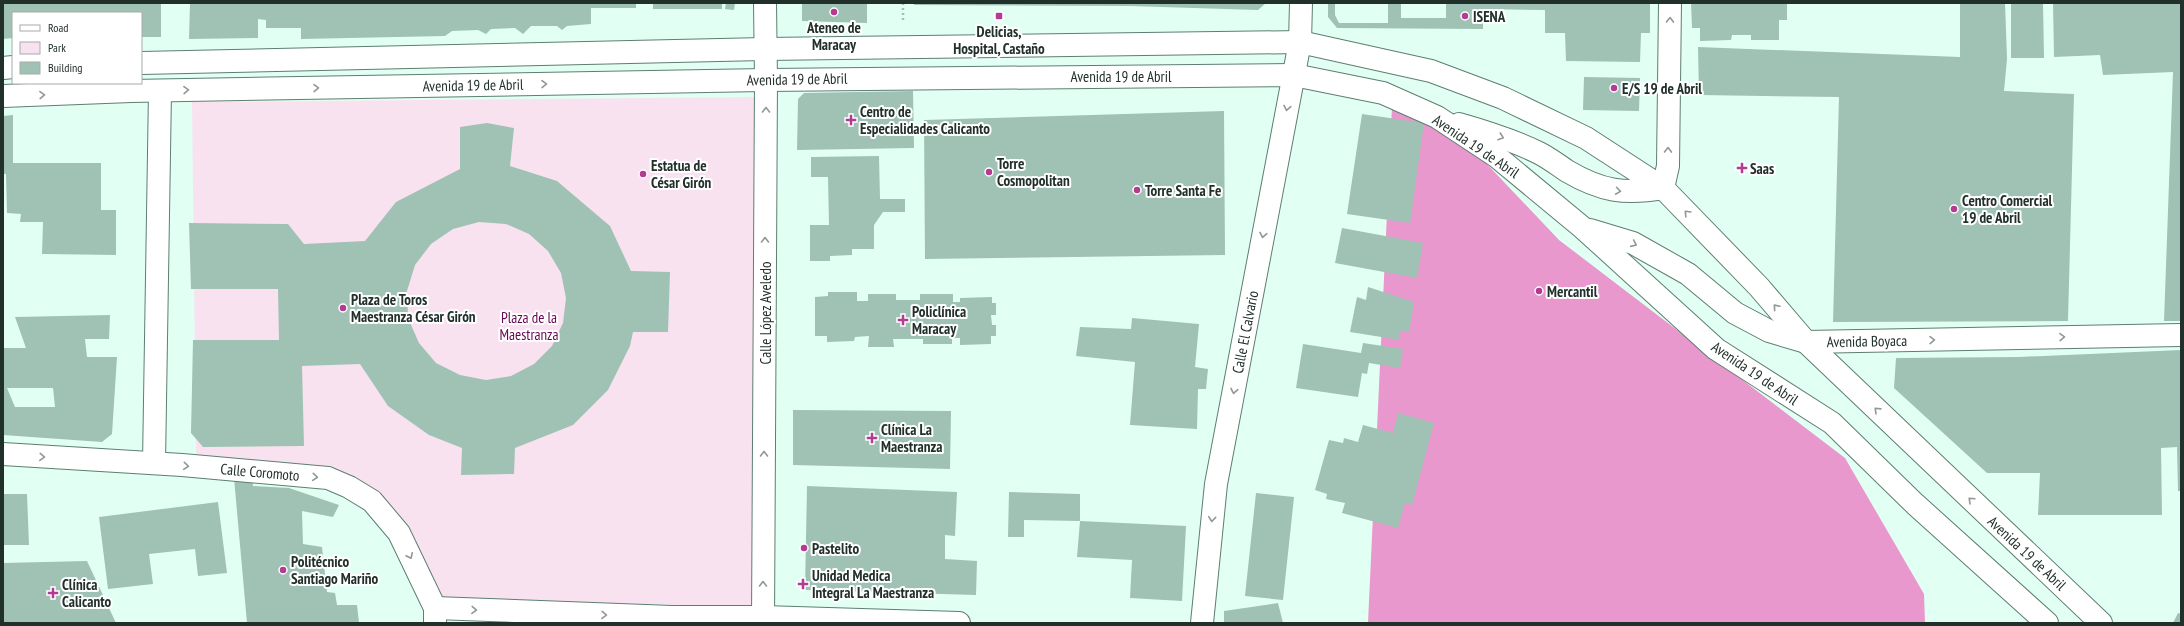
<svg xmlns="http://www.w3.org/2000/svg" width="2184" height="626" viewBox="0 0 2184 626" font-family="'PT Sans Narrow',sans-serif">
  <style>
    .green { fill: #f9e2f0 }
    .forest { fill: #e898cc }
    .building { fill: #9fc2b4; fill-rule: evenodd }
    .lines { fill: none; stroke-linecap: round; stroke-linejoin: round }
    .street-casing { stroke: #5d7e71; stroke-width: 24 }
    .path { stroke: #a6bfb5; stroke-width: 2.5; stroke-dasharray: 2 3; stroke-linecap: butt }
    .street { stroke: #fff; stroke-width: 22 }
    .oneway { stroke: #909895 }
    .poi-dot { fill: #b33c92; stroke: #fff; stroke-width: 1.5 }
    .labels { text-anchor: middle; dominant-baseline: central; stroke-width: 4; stroke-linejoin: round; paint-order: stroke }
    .poi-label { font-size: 15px; font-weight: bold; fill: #22302b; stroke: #fff; text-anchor: start }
    .street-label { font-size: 15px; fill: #22302b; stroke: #fff }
    .park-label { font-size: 15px; fill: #680751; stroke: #fff }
  </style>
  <rect width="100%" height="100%" fill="#e2fff3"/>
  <polygon class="green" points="756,97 755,607 441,598 409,528 372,490 196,456 192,102"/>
  <polygon class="forest" points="1392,106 1448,123 1559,240 1845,458 1924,594 1925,623 1368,623"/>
  <g class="building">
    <polygon points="3,3 161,3 161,37 141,37 141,13 13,13 13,38 3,39"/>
    <polygon points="190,3 636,3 636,8 591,8 591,24 567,26 562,30 557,26 531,26 523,34 515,28 491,29 486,34 478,30 452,31 445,36 301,39 301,28 266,28 266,20 258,19 258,38 189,39"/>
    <rect x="653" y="3" width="69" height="6"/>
    <polygon points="726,3 735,3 734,10 725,9"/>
    <polygon points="802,3 867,3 867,23 802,21"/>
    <polygon points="914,3 1266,3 1258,10 1130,6 914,5"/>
    <polygon points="1328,3 1335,3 1335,15 1339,23 1388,23 1388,3 1401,3 1401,18 1446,18 1446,3 1650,3 1650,33 1641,33 1640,62 1566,61 1565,33 1545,33 1545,10 1483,9 1483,29 1337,28 1328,17"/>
    <polygon points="1691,3 1787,3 1787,20 1779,20 1779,40 1751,40 1751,35 1732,35 1731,40 1700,41 1700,28 1692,28"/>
    <polygon points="1960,3 2005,3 2007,59 2004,91 2074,94 2068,321 1833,322 1839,97 1699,95 1698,47 1960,57"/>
    <polygon points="2011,3 2043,3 2044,58 2011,58"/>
    <polygon points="2053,3 2181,3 2181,321 2164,321 2173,72 2103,75 2100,55 2054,57"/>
    <polygon points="1584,77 1640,78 1639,111 1583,110"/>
    <polygon points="913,91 914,148 797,150 798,99 804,93"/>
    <polygon points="1224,111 1225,255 925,259 924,120"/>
    <polygon points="1362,114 1424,123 1410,223 1347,214"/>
    <polygon points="13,115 13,163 101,163 101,210 116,210 116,255 42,254 43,222 20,222 21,214 7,213 6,174 3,174 3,116"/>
    <path d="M487 123 514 128 510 166 557 181 610 226 631 271 670 272 668 332H633L630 346 608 390 573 425 515 448 514 474 461 475 462 448 429 435 388 406 360 364 302 366 304 446 203 447 191 433 193 340H279L278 289H191L189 223 288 224 304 244 365 241 396 202 460 169V127ZM479 222 506 224 529 234 548 251 561 273 566 298 563 323 552 346 534 364 511 376 486 380 460 375 436 363 419 343 408 318 407 291 415 265 431 244 453 229Z"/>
    <polygon points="879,156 880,199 905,199 905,212 883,212 874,225 874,249 852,249 852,255 830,256 830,261 810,261 810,225 829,225 828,177 811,177 811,157"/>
    <polygon points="1342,228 1423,243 1417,278 1335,263"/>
    <polygon points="1368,287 1414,302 1409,332 1399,331 1400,340 1350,332 1357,297 1366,300"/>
    <polygon points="828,292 857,292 857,301 868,301 868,294 896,294 896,300 920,300 920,294 953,294 953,302 960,302 960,298 992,297 992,303 996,303 996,315 991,315 992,325 996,325 996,336 991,336 991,344 960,345 960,338 952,338 952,344 923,344 923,339 893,339 894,347 868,347 869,336 855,337 854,341 827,342 827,336 815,336 815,297 828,296"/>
    <path d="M110 315 109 339H85L87 357H117L112 434 102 442 3 435V348H26L15 317ZM7 388H53L55 407H15Z"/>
    <polygon points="1132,318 1199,324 1195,367 1208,369 1206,389 1198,389 1197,429 1130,425 1135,362 1076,356 1080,327 1131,329"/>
    <polygon points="1363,343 1403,349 1400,368 1369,363 1367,374 1362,373 1358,397 1296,388 1303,344 1361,353"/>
    <polygon points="2181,350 2181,491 2178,491 2177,447 2161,448 2162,515 2038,515 2040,473 1987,473 1894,388 1896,358 2019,357"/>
    <polygon points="793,410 951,411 950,469 793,465"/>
    <polygon points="1398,413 1434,423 1412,505 1405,503 1398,528 1342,513 1345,503 1326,499 1327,494 1315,490 1329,440 1343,443 1344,438 1358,442 1363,425 1393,433"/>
    <polygon points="234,478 252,479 253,486 289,488 339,505 333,517 302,511 303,544 322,547 327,592 335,593 337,605 357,605 359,623 247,623"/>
    <polygon points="807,486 957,492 955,536 945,535 945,559 977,561 976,595 805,590"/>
    <polygon points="1009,492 1080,494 1080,521 1024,520 1024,537 1008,537"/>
    <polygon points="1256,493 1294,497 1283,600 1245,596"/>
    <polygon points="3,494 27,494 29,545 3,545"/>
    <polygon points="218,502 227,573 198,576 195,549 149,554 153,584 108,589 99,517"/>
    <polygon points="1080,521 1186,526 1182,601 1130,598 1132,560 1077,557"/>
    <polygon points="87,561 116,623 3,623 3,563"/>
    <polygon points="1278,603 1283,623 1224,623 1224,611"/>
    <polygon points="2178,613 2181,614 2181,623 2173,623"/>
  </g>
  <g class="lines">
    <defs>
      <g id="street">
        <polyline points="141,63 765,49 1300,42 1431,71 1503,98 1586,138 1663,188 1759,287 1806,342 2101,623"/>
        <polyline points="3,68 13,67"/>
        <polyline points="3,96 131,91 766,80 1294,75 1383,93 1437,117 1496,156 1583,228 1716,349 1832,423 1915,504 2047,623"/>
        <path d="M1459 124C1487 132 1513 140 1539 153 1549 158 1558 165 1567 171 1601 191 1625 195 1663 188L1668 166 1670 3"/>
        <polyline points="1590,230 1633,243 1688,274 1735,313 1769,331 1806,342 2181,335"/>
        <polyline points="3,454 182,465 328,478 349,487 372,501 399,533 435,608 435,622"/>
        <polyline points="154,463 160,91"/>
        <polyline points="435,608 672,617 763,617 959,623"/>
        <polyline points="763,623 766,80 765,3"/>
        <polyline points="1202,623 1216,484 1300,42 1301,3"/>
      </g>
    </defs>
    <use href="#street" class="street-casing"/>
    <polyline class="path" points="903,3 903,23"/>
    <use href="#street" class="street"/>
  </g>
  <defs><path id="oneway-chevron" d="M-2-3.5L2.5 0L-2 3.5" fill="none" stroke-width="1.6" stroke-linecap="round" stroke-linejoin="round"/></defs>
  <g class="oneway">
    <use href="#oneway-chevron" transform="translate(1670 20) rotate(-89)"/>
    <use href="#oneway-chevron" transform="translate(544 84) rotate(-1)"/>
    <use href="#oneway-chevron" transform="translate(316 88) rotate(-1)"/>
    <use href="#oneway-chevron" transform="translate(186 90) rotate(-1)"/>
    <use href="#oneway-chevron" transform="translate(42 95) rotate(-2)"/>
    <use href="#oneway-chevron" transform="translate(1287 108) rotate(101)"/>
    <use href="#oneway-chevron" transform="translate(766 110) rotate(-90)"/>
    <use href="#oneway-chevron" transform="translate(1501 137) rotate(19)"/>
    <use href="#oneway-chevron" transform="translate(1668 150) rotate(-89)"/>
    <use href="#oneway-chevron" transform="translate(1618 191) rotate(8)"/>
    <use href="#oneway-chevron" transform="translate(1687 213) rotate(-134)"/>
    <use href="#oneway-chevron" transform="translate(1263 235) rotate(101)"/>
    <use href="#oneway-chevron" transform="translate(765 240) rotate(-90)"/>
    <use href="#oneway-chevron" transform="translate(1634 244) rotate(24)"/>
    <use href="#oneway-chevron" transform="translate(1776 307) rotate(-131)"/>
    <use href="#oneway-chevron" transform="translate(2062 337) rotate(-1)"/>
    <use href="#oneway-chevron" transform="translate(1932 340) rotate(-1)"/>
    <use href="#oneway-chevron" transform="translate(1234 391) rotate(101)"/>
    <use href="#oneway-chevron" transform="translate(1877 410) rotate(-136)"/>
    <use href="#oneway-chevron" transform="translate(764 454) rotate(-90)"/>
    <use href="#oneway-chevron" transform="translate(42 457) rotate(4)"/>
    <use href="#oneway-chevron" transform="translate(186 466) rotate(5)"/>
    <use href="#oneway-chevron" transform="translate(315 477) rotate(5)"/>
    <use href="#oneway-chevron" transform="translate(1971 500) rotate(-137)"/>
    <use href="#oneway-chevron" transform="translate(1212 519) rotate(96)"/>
    <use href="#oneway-chevron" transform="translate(410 556) rotate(64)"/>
    <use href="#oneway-chevron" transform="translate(763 584) rotate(-90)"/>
    <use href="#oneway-chevron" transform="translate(474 610) rotate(2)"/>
    <use href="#oneway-chevron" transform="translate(604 615) rotate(2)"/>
  </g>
  <g class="poi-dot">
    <circle cx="834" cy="12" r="4"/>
    <rect x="995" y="12" width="8" height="8" rx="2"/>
    <circle cx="1465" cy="16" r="4"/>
    <circle cx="1614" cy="88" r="4"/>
    <path d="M849 114h4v4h4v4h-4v4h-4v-4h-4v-4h4z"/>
    <path d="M1740 162h4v4h4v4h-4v4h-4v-4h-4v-4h4z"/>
    <circle cx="989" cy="172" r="4"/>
    <circle cx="643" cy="174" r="4"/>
    <circle cx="1137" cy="190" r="4"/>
    <circle cx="1954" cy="209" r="4"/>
    <circle cx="1539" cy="291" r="4"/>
    <circle cx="343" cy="308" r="4"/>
    <path d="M901 314h4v4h4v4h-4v4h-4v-4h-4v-4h4z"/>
    <path d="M870 432h4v4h4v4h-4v4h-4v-4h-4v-4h4z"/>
    <circle cx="804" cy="548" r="4"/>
    <circle cx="283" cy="570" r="4"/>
    <path d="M801 578h4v4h4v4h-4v4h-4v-4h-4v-4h4z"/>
    <path d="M51 587h4v4h4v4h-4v4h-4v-4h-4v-4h4z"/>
  </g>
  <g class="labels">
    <g class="poi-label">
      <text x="1473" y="16">ISENA</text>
      <text x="834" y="27" text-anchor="middle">Ateneo de<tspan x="834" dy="17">Maracay</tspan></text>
      <text x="999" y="31" text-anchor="middle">Delicias,<tspan x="999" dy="17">Hospital, Castaño</tspan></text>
      <text x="1622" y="88">E/S 19 de Abril</text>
      <text x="860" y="111">Centro de<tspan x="860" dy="17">Especialidades Calicanto</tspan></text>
      <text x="997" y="163">Torre<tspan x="997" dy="17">Cosmopolitan</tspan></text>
      <text x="651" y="165">Estatua de<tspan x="651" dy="17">César Girón</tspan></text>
      <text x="1750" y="168">Saas</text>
      <text x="1145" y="190">Torre Santa Fe</text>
      <text x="1962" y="200">Centro Comercial<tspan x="1962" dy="17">19 de Abril</tspan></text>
      <text x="1547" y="291">Mercantil</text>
      <text x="351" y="299">Plaza de Toros<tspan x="351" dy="17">Maestranza César Girón</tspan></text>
      <text x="912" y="311">Policlínica<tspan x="912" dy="17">Maracay</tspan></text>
      <text x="881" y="429">Clínica La<tspan x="881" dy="17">Maestranza</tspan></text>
      <text x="812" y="548">Pastelito</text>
      <text x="291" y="561">Politécnico<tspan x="291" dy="17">Santiago Mariño</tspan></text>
      <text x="812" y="575">Unidad Medica<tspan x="812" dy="17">Integral La Maestranza</tspan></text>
      <text x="62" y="584">Clínica<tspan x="62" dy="17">Calicanto</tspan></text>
    </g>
    <g class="street-label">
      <text x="1121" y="76">Avenida 19 de Abril</text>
      <text transform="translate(797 79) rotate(-1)">Avenida 19 de Abril</text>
      <text transform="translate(473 85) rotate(-1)">Avenida 19 de Abril</text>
      <text transform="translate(1476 146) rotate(34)">Avenida 19 de Abril</text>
      <text transform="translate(765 313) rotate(-90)">Calle López Aveledo</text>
      <text transform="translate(1245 332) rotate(-79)">Calle El Calvario</text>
      <text transform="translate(1867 341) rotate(-1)">Avenida Boyaca</text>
      <text transform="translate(1755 373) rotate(34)">Avenida 19 de Abril</text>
      <text transform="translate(260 472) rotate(5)">Calle Coromoto</text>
      <text transform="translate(2027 553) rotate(43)">Avenida 19 de Abril</text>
    </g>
    <g class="park-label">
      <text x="529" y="317">Plaza de la<tspan x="529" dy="17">Maestranza</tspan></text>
    </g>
  </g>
  <rect width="2184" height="626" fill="none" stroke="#22302b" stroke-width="8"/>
  <rect x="12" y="12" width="130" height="72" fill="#ffffff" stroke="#a7acaa"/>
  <rect x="20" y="25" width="20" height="6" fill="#ffffff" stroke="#a7acaa"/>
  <text x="48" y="32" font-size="12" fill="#22302b">Road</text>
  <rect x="20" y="42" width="20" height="12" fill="#f9e2f0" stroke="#a7acaa"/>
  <text x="48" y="52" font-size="12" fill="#22302b">Park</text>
  <rect x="20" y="62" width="20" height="12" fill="#9fc2b4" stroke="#a7acaa"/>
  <text x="48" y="72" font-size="12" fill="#22302b">Building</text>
</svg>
